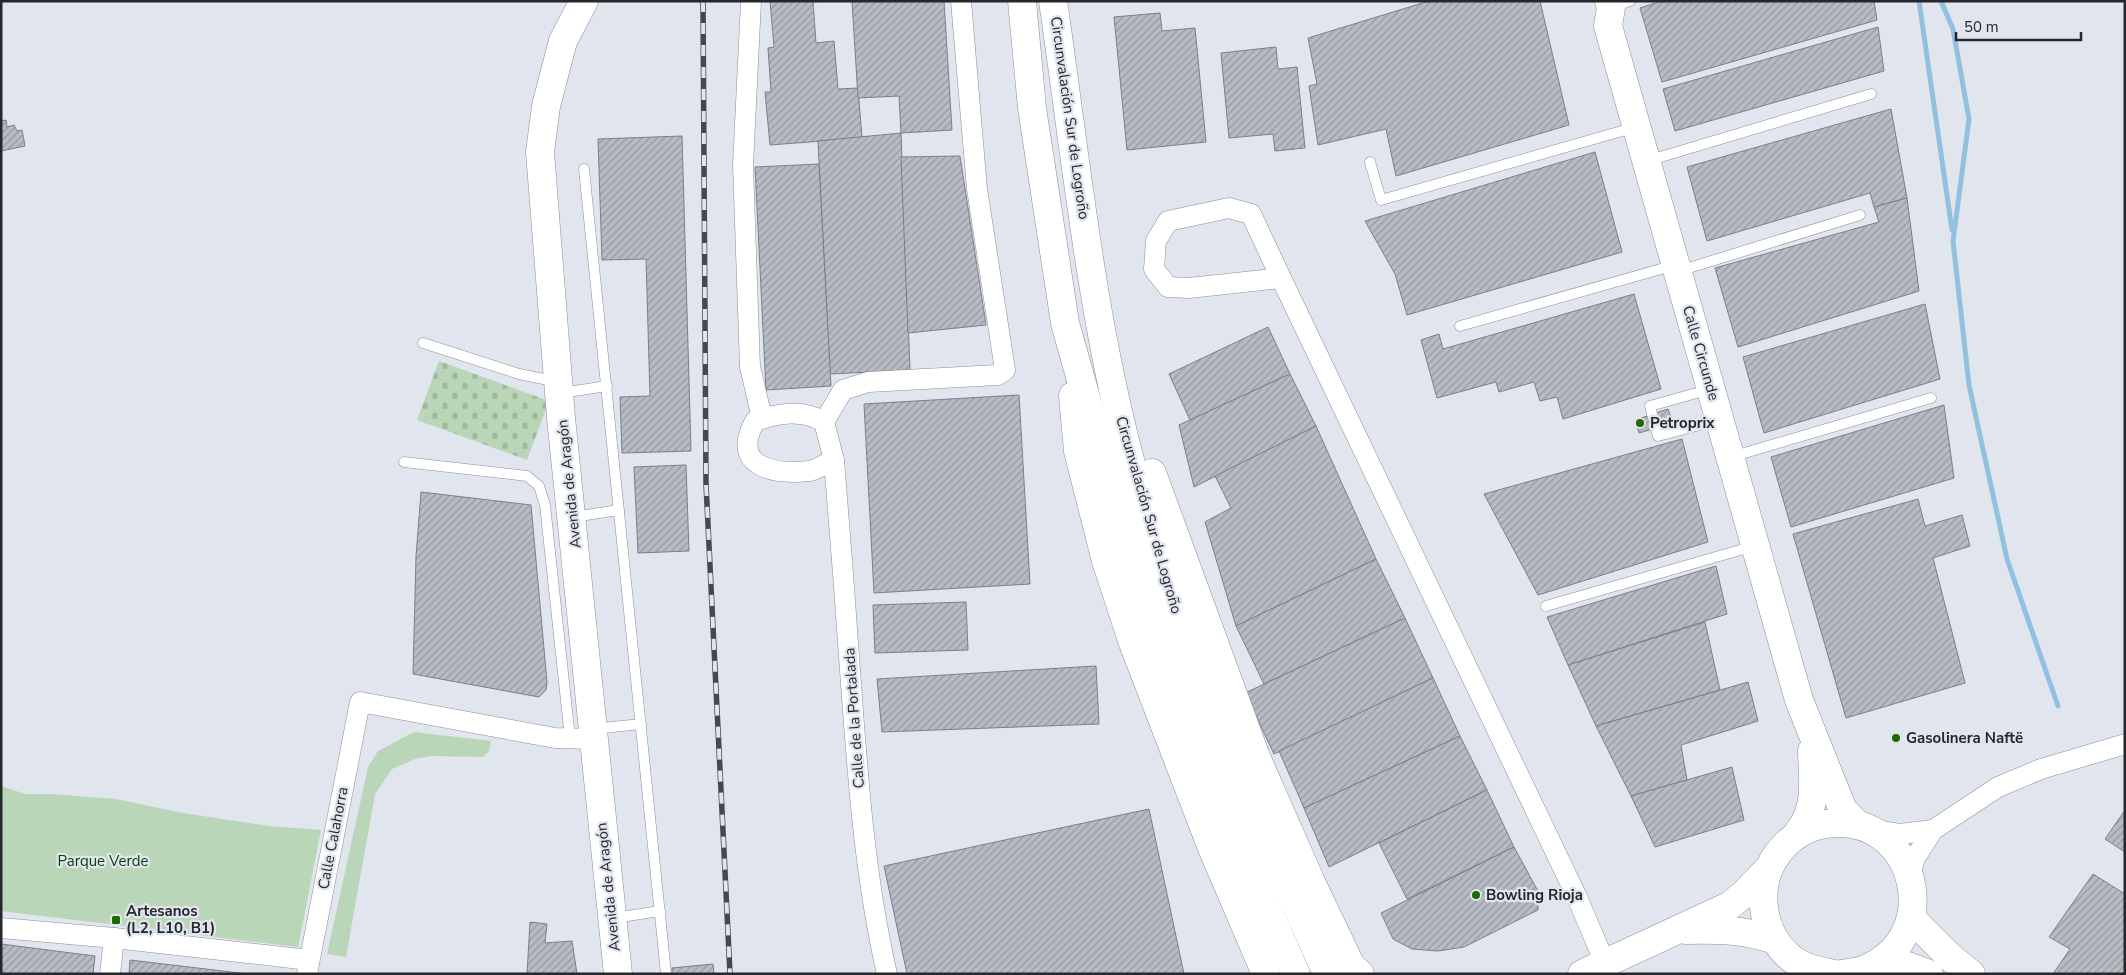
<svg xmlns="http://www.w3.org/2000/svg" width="2126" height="975" viewBox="0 0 2126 975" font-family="'Nunito Sans',sans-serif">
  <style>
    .green { fill: #bad6b8 }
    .cemetery { fill: url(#cemetery-stones) }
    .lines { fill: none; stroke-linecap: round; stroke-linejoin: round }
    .stream { stroke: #91c0e1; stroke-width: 5 }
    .building { fill: url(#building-hatch); stroke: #7b7f87 }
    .lane-casing { stroke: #8b8f97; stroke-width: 11 }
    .street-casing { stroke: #8b8f97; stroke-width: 21 }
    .secondary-casing { stroke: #8b8f97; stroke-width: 29 }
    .primary-casing { stroke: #8b8f97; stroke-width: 29 }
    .highway-casing { stroke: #8b8f97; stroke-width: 29 }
    .lane { stroke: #fff; stroke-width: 10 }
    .street { stroke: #fff; stroke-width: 20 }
    .secondary { stroke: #fff; stroke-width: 28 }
    .primary { stroke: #fff; stroke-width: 28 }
    .highway { stroke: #fff; stroke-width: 28 }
    .rail-casing { stroke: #46484c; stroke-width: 5.5 }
    .rail { stroke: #e0e5ee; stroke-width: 4; stroke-dasharray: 11; stroke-linecap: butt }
    .poi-dot { fill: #206802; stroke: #e0e5ee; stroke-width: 2 }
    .labels { text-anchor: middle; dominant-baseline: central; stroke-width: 4.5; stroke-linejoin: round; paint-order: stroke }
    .street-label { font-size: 15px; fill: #25272a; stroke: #e0e5ee }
    .poi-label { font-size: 15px; font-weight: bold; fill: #25272a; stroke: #e0e5ee; text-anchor: start }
    .park-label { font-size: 15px; fill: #073e09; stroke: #e0e5ee }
  </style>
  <defs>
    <pattern id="cemetery-stones" width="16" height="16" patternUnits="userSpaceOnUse" patternTransform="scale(1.25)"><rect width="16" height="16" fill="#bad6b8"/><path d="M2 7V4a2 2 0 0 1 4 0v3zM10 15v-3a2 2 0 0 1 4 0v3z" fill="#a0b89e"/></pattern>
    <pattern id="building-hatch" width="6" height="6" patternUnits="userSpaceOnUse" patternTransform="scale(1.25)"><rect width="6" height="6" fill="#b7bcc4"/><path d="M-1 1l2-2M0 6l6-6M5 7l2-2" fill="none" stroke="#95999f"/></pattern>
  </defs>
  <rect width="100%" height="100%" fill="#e0e5ee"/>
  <g class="green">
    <polygon points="414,732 491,741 489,751 483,757 432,756 415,759 392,769 375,794 346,957 327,954 368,767 378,751"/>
    <polygon points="1,786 25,794 52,794 116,799 183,813 269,826 321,830 298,947 1,911"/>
  </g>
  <polygon class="cemetery" points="439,361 549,401 527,460 417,420"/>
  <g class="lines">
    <g class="stream">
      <polyline points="1919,1 1952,230"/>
      <polyline points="1941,1 1953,29 1969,119 1953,241 1969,385 2007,559 2058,706"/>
    </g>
  </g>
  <g class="building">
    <polygon points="770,1 821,1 813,2 816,43 834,41 838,89 858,88 862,138 770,145 765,92 771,92 768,48 774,47"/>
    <polygon points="852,1 944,1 952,130 901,133 899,96 858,98"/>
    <polygon points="1429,1 1540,1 1569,125 1396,176 1386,129 1318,145 1309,86 1317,84 1308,38"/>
    <polygon points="1662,1 1874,1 1877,20 1662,82 1640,8"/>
    <polygon points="1160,13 1162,31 1195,28 1206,142 1127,150 1114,17"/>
    <polygon points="1878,27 1884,71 1675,131 1663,89"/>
    <polygon points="1276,47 1278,69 1297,67 1305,148 1275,151 1273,134 1229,138 1221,53"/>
    <polygon points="1891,109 1907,198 1874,207 1870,193 1707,241 1687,167"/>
    <polygon points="6,120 7,127 14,125 17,131 22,130 25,146 1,151 1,121"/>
    <polygon points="901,133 910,370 830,374 818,141"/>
    <polygon points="682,136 691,451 622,453 620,397 650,396 646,259 602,260 598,139"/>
    <polygon points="1595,152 1622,252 1407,315 1395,274 1365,221"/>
    <polygon points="960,156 986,325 908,333 901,157"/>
    <polygon points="819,164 831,386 766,390 755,167"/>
    <polygon points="1907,198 1919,291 1738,347 1715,268 1879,222 1874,207"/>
    <polygon points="1634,294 1661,389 1563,419 1557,397 1540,401 1534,382 1499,392 1496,382 1437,398 1421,340 1439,334 1443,349"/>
    <polygon points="1925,304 1940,379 1764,433 1743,357"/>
    <polygon points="1268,327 1290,374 1190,420 1169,374"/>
    <polygon points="1290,374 1316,426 1194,487 1179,425"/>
    <polygon points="1019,395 1030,584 874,593 864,404"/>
    <polygon points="1944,405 1954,478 1791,527 1771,457"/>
    <polygon points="1668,409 1673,423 1639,433 1635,420"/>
    <polygon points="1316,426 1376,559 1236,626 1205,522 1231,508 1215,476"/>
    <polygon points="1682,439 1708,542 1538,595 1484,494"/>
    <polygon points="686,465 689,551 638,553 634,467"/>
    <polygon points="421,492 531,505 547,682 546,690 539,697 413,674 416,556"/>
    <polygon points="1918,499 1925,526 1962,515 1970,546 1933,558 1965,683 1846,718 1793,534"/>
    <polygon points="1376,559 1405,618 1264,684 1236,626"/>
    <polygon points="1716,566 1727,614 1568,665 1547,617"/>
    <polygon points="966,602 968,650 875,653 873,605"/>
    <polygon points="1405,618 1433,678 1274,754 1245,693"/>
    <polygon points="1705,622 1720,690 1596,726 1568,665"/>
    <polygon points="1096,666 1099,724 882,732 877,679"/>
    <polygon points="1433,678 1460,736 1304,808 1279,751"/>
    <polygon points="1748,682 1758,721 1681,745 1687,780 1631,796 1596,726"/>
    <polygon points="1460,736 1487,790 1329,867 1304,808"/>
    <polygon points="1732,767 1744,820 1655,847 1631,796"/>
    <polygon points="1487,790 1514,847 1407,899 1379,843"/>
    <polygon points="1149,809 1184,974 907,974 884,866"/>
    <polygon points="2125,810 2125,852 2105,839"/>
    <polygon points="1514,847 1538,891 1538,910 1464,947 1438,951 1412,949 1393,939 1381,913"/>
    <polygon points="2093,874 2125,894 2125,974 2053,974 2070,949 2049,937"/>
    <polygon points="530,922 547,924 545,943 572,941 577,974 527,974"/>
    <polygon points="1,944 95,956 93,974 1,974"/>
    <polygon points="130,960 248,974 129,974"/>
    <polygon points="713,964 714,974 672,974 672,968"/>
  </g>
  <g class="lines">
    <defs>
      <g id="lane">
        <polyline points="1612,7 1630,1"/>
        <polyline points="1647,161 1871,94"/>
        <polyline points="1370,162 1381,200 1636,127"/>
        <polyline points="584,169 666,974"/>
        <polyline points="1679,271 1860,215"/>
        <polyline points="1460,326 1675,265"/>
        <polyline points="423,343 519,374 558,382"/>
        <polyline points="1711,389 1650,406 1658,436 1719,420"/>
        <polyline points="561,393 607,386"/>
        <polyline points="1731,457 1931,398"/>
        <polyline points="404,462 527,476 539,486 545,505 570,738"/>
        <polyline points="573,517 619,510"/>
        <polyline points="1546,606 1754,546"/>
        <polyline points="593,729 641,724"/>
        <polyline points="614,918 660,911"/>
      </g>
      <g id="street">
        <polyline points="751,1 743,165 750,367 762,418"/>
        <polyline points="1281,278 1189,288 1168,287 1154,269 1156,241 1168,221 1229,208 1251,214 1281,278 1576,895 1605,963"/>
        <polyline points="824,422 843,390 868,382 998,375 1005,370 977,189 961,1"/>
        <path d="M834 460C826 463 817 470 809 471 772 475 730 466 755 421 779 413 802 409 824 422L834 460C840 535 846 609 851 684 858 781 865 878 887 974"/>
        <polyline points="1873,830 1900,834 1933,830"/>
        <polyline points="1910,875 1915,858 1933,830 1998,787 2041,769 2125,744"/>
        <polyline points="1,928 114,938 309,960"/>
        <polyline points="110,974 114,938"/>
        <polyline points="307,974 360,702 555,738 593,739"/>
      </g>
      <g id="secondary">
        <polyline points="1609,1 1611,7 1608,26 1799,700 1843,810 1858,825"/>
        <path d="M1797 834C1818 809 1813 782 1812 751"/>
        <polyline points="1911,918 1950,957 1971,974"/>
        <path d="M1686 930C1717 929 1746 930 1775 940"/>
        <polyline points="1885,958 1929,974"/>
        <polyline points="1582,974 1729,906 1744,894 1769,868"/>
        <path d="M1834 974C1820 971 1807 969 1795 961 1763 939 1754 892 1774 859 1786 841 1804 827 1826 824 1916 810 1948 938 1863 970 1857 972 1848 973 1841 974"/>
      </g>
      <polyline id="primary" points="584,1 563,41 546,106 540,152 561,418 618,974"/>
      <g id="highway">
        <polyline points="1022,1 1032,108 1065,323 1097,437 1143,595 1162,655 1215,789 1296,974"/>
        <path d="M1053 1C1077 165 1092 330 1138 489 1162 572 1188 656 1221 736 1254 816 1292 894 1327 974"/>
        <polyline points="1073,396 1078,451 1106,561 1133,643 1212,848 1266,974"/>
        <polyline points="1152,473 1256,757 1311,882 1351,966 1360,974"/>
      </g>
    </defs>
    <use href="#lane" class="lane-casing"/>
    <use href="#street" class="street-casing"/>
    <use href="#secondary" class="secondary-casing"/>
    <use href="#primary" class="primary-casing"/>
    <use href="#highway" class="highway-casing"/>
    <use href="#lane" class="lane"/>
    <use href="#street" class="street"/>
    <use href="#secondary" class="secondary"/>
    <use href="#primary" class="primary"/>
    <use href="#highway" class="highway"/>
    <defs>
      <polyline id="rail" points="703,1 706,484 730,974"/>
    </defs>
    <use href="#rail" class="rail-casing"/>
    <use href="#rail" class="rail"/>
  </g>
  <g class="poi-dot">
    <circle cx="1640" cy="423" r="5"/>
    <circle cx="1896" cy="738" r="5"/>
    <circle cx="1476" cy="895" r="5"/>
    <rect x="111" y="915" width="10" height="10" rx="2.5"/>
  </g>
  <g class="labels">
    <g class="street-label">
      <text transform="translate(1070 118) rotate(82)">Circunvalación Sur de Logroño</text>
      <text transform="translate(1701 353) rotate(74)">Calle Circunde</text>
      <text transform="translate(569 484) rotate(-96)">Avenida de Aragón</text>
      <text transform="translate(1149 515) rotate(74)">Circunvalación Sur de Logroño</text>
      <text transform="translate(854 718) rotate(-94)">Calle de la Portalada</text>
      <text transform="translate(333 838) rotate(-79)">Calle Calahorra</text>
      <text transform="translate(608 887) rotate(-96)">Avenida de Aragón</text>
    </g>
    <g class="poi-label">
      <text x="1650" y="423">Petroprix</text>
      <text x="1906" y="738">Gasolinera Naftë</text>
      <text x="1486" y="895">Bowling Rioja</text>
      <text x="126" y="911">Artesanos<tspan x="126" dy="17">(L2, L10, B1)</tspan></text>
    </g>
    <g class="park-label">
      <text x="103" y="861">Parque Verde</text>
    </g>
  </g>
  <rect width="2126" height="975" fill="none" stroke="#25272a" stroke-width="5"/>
  <path d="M1956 32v8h125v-8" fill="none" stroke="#25272a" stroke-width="2.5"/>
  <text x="1964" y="32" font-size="15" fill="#25272a" stroke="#e0e5ee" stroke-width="4" paint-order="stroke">50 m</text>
</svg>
